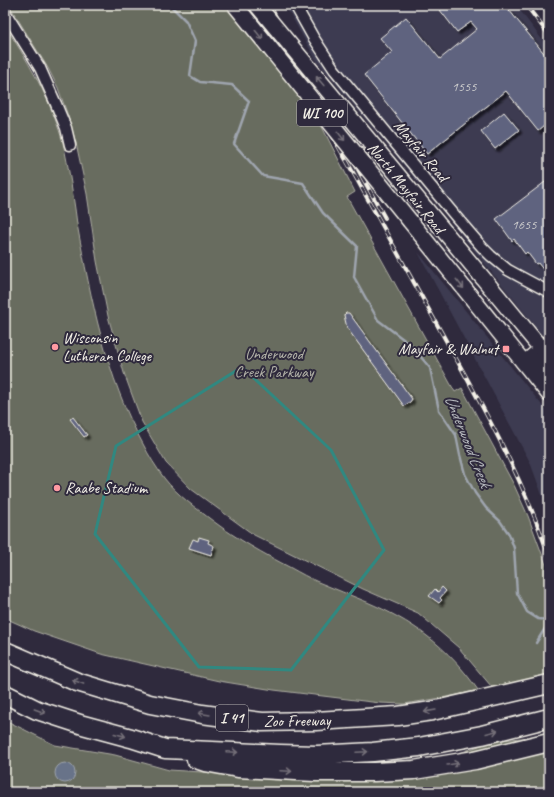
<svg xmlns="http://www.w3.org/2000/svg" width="554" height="797" viewBox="0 0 554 797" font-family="Caveat,sans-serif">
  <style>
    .built { fill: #3d3b51 }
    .green { fill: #686c5e; stroke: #aeaea3 }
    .water { fill: #677389; stroke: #9fa5af }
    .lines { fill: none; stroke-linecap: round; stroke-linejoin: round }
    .stream { stroke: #9fa5af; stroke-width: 2.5 }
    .building { fill: #5e637f; stroke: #f4f1e8; filter: url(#shadow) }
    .street-casing { stroke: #f4f1e8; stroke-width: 13 }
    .primary-casing { stroke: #f4f1e8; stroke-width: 18 }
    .highway-casing { stroke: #f4f1e8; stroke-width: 21 }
    .street { stroke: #2f2a3d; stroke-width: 10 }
    .primary { stroke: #2f2a3d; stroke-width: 15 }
    .highway { stroke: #2f2a3d; stroke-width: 18 }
    .rail-casing { stroke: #f4f1e8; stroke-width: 4 }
    .rail { stroke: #2f2a3d; stroke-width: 2.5; stroke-dasharray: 8; stroke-linecap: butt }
    .primary-bridge-casing { stroke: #f4f1e8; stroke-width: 18; stroke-linecap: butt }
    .primary-bridge { stroke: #2f2a3d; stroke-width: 15 }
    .oneway { stroke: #747079 }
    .marked { fill: none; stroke: #318880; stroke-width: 3; stroke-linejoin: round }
    .poi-dot { fill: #ff9aa2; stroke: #2f2a3d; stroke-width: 1.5 }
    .labels { text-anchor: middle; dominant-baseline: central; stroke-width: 4; stroke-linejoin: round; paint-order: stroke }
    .number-label { font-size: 14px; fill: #cecece }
    .shield { fill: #2f2a3d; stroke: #b9b5b5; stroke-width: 1 }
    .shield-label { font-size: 15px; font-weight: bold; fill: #f4f1e8 }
    .street-label { font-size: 16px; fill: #f4f1e8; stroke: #2f2a3d }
    .poi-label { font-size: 16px; fill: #f4f1e8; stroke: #2f2a3d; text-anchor: start }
    .park-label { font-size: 16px; fill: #b5b5aa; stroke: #2f2a3d }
    .water-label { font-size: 17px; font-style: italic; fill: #b5b8bd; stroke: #2f2a3d }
  </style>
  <defs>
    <filter id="shadow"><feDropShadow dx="3" dy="3" stdDeviation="1" flood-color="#0009"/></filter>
  </defs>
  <rect width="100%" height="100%" fill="#2f2a3d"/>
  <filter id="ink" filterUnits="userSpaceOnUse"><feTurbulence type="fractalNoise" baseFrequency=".025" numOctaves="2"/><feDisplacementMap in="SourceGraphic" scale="8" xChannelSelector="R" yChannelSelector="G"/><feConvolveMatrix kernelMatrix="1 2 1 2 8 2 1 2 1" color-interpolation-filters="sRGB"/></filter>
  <g filter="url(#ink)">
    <g class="built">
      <polygon points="285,5 516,5 549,49 549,343 443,212 316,60"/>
      <polygon points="418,252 549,414 549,514 530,462"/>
    </g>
    <g class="green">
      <polygon points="9,5 225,5 315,113 355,192 347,197 455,392 462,388 514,485 528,516 549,573 549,678 496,692 459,648 418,613 363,589 254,535 191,489 166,463 142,422 124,373 108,316 97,261 87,194 76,143 67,113 58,88 48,68"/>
      <path d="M5 26C26 58 47 93 59 130 64 143 66 158 69 172 72 189 75 207 77 224 91 299 106 377 143 444 149 456 156 467 164 478 177 495 196 508 213 521 237 539 264 554 291 568 300 573 309 578 318 582 334 589 351 595 367 602 388 611 409 622 427 636 447 651 464 670 478 690L453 696 404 704 380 703 274 690 219 681 101 654 34 631 5 618Z"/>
      <polygon points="5,720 55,745 115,755 169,770 300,778 437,761 493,741 549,735 549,792 5,792"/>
    </g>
    <circle class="water" cx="65" cy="773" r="10"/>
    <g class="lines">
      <g class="stream">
        <polyline points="170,5 186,21 195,41 190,76 200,82 232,85 249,101 234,144 263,176 303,183 323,213 357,246 354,277 378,320 411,345 430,368 439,410 456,435 460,455 465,474 475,493 486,508 500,521 509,534 514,548 517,593 527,612 538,619 549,620"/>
        <polyline points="536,643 549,622"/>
      </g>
    </g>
    <g class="building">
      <polygon points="436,5 505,5 547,57 544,61 549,67 549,122 538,131 506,91 427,154 364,75 392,52 380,38 406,17 440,59 477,29 471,22 457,32"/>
      <polygon points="504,112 519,130 495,149 481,131"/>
      <polygon points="549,179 549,269 545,272 538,263 536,264 527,252 525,254 514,239 512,241 496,219"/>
      <polygon points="346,313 349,313 412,399 410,402 404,406 347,328 344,315"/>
      <polygon points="73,417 87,435 84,437 70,419"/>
      <polygon points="199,537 209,540 208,543 214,546 211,555 189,548 193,539 198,541"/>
      <polygon points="442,587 446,591 440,598 442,600 439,603 429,596 435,589 438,592"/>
    </g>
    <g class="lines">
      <defs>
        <g id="street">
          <polyline points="295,5 313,37 334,69 457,218 482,247 491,256 508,270 519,276 549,292"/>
          <polyline points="5,12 40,68 56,104 66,128 70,145"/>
          <polyline points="523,361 549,340"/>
        </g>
        <g id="primary">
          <polyline points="425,208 549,358"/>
          <polyline points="410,221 549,394"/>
          <path d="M523 361C538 358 540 363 549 374"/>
        </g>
        <g id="highway">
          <polyline points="5,651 77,682 150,704 202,714 262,722 316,721 398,716 432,711 506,694 549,684"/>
          <polyline points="5,694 37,710 83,725 131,738 165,749 212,751 280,754 317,755 373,752 419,747 482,735 549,718"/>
          <polyline points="196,759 205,762 238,768 315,772 374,772 414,770 475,760 549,742"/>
        </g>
      </defs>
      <use href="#street" class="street-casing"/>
      <use href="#primary" class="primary-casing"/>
      <use href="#highway" class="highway-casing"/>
      <use href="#street" class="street"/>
      <use href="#primary" class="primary"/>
      <use href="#highway" class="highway"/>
      <defs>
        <g id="rail">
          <path d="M263 5C290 64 323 119 355 176 386 232 417 289 449 346 487 414 525 483 549 557"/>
          <polyline points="270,5 307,80"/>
          <polyline points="526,5 549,35"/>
          <polyline points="346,148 385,218"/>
        </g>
      </defs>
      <use href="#rail" class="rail-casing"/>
      <use href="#rail" class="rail"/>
      <defs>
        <g id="primary-bridge">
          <polyline points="235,5 410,221"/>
          <polyline points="257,5 425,208"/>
        </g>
      </defs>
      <use href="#primary-bridge" class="primary-bridge-casing"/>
      <use href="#primary-bridge" class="primary-bridge"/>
    </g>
    <defs><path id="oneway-shaft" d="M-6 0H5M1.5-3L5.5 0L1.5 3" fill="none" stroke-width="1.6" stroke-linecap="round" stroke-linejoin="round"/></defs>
    <g class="oneway">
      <use href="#oneway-shaft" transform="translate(259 35) rotate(51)"/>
      <use href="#oneway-shaft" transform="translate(320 81) rotate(-130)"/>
      <use href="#oneway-shaft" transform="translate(341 136) rotate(51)"/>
      <use href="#oneway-shaft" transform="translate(460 284) rotate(51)"/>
      <use href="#oneway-shaft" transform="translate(78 682) rotate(-160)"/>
      <use href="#oneway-shaft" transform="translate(40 711) rotate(20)"/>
      <use href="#oneway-shaft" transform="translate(430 711) rotate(170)"/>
      <use href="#oneway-shaft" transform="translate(204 714) rotate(-171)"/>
      <use href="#oneway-shaft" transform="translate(492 732) rotate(-14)"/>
      <use href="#oneway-shaft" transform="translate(120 735) rotate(15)"/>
      <use href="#oneway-shaft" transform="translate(232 752) rotate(3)"/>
      <use href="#oneway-shaft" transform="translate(362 752) rotate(-3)"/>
      <use href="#oneway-shaft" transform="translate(453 764) rotate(-9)"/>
      <use href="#oneway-shaft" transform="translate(286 771) rotate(3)"/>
    </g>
  </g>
  <path class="marked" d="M242 367 331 450 384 550 291 670 199 667 95 534 116 446Z"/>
  <g class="poi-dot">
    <circle cx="55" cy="347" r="4"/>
    <rect x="502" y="345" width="8" height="8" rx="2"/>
    <circle cx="57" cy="488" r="4"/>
  </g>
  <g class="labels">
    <g class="number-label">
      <text x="464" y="86">1555</text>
      <text x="524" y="224">1655</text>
    </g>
    <g class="shield">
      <rect x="297" y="100" width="50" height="26" rx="3"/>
      <rect x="216" y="705" width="32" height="26" rx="3"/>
    </g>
    <g class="shield-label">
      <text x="322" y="113">WI 100</text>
      <text x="232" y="718">I 41</text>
    </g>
    <g class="street-label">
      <text transform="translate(421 151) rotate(50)">Mayfair Road</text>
      <text transform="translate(406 188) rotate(51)">North Mayfair Road</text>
      <text transform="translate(297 721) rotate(-1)">Zoo Freeway</text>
    </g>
    <g class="poi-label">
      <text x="63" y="338">Wisconsin<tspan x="63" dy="18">Lutheran College</tspan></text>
      <text x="498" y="349" text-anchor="end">Mayfair &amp; Walnut</text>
      <text x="65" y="488">Raabe Stadium</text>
    </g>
    <g class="park-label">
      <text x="274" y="354">Underwood<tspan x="274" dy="18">Creek Parkway</tspan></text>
    </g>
    <g class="water-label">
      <text transform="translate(468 441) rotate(68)">Underwood Creek</text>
    </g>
  </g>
  <rect width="554" height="797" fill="none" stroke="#2f2a3d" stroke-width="20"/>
  <rect x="10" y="10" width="534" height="777" fill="none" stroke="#f4f1e8" stroke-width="1.5" filter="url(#ink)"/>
</svg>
